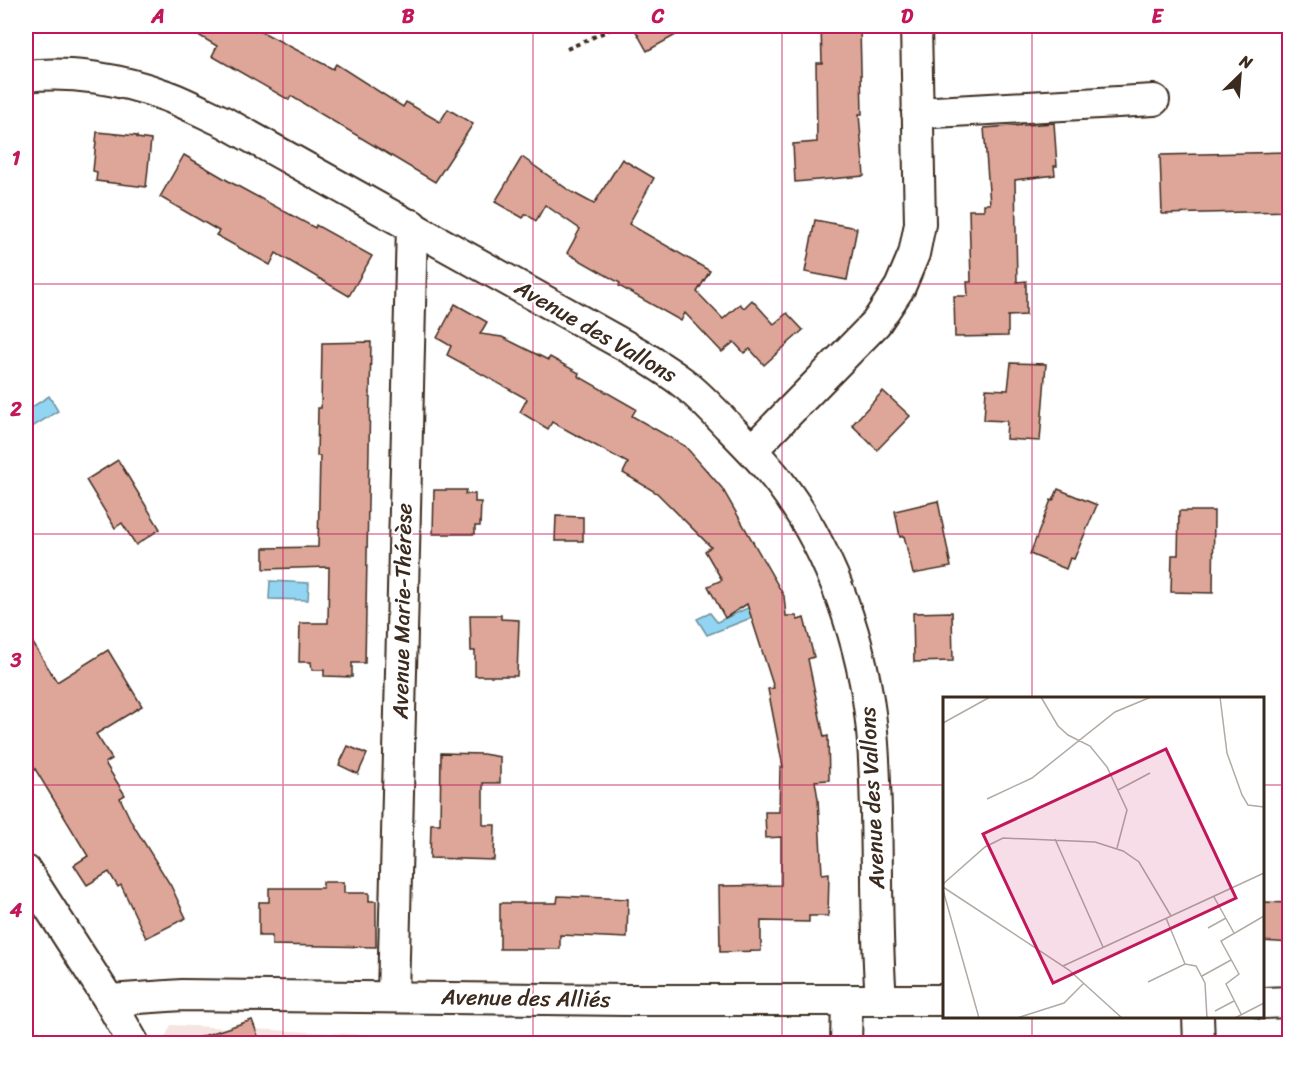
<svg xmlns="http://www.w3.org/2000/svg" width="1315" height="1069" viewBox="0 0 1315 1069" font-family="Sriracha,sans-serif">
  <style>
    .built { fill: #f5e4e0 }
    .water { fill: #91d5f2; stroke: #6f919d; stroke-width: 1.5 }
    .building { fill: #dea599; stroke: #3b2a1e; stroke-width: 1.5 }
    .lines { fill: none; stroke-linecap: round; stroke-linejoin: round }
    .minor-casing { stroke: #3b2a1e; stroke-width: 34 }
    .path { stroke: #3b2a1e; stroke-width: 4; stroke-dasharray: 4.5 4.5; stroke-linecap: butt }
    .minor { stroke: #fff; stroke-width: 30 }
    .grid { fill: none; stroke: #c2185b; stroke-width: 1.5; stroke-opacity: 0.55 }
    .labels { text-anchor: middle; dominant-baseline: central; stroke-width: 4.5; stroke-linejoin: round; paint-order: stroke }
    .street-label { font-size: 22px; fill: #3b2a1e; stroke: #fff }
    .inset-road { fill: none; stroke: #b1aaa5; stroke-width: 1.5 }
    .view { fill: #c2185b; fill-opacity: 0.15; stroke: #c2185b; stroke-width: 3 }
    .inset-edge { fill: none; stroke: #3b2a1e; stroke-width: 3 }
    .neatline { fill: none; stroke: #c2185b; stroke-width: 2 }
    .grid-label { font-size: 20px; text-anchor: middle; font-weight: bold; fill: #c2185b }
  </style>
  <rect width="100%" height="100%" fill="#fff"/>
  <filter id="ink" filterUnits="userSpaceOnUse"><feTurbulence type="fractalNoise" baseFrequency=".0167" numOctaves="2"/><feDisplacementMap in="SourceGraphic" scale="12" xChannelSelector="R" yChannelSelector="G"/><feConvolveMatrix kernelMatrix="1 2 1 2 8 2 1 2 1" color-interpolation-filters="sRGB"/></filter>
  <g filter="url(#ink)">
    <polygon class="built" points="171,1025 471,1040 471,1044 162,1044"/>
    <g class="water">
      <polygon points="49,396 58,411 26,431 26,411"/>
      <polygon points="270,581 309,583 308,600 269,599"/>
      <polygon points="752,606 756,616 707,635 697,619 710,613 717,622"/>
    </g>
    <g class="building">
      <polygon points="183,26 251,26 333,69 336,64 403,107 406,102 440,122 448,109 473,124 435,182 291,96 289,100 212,56 217,46"/>
      <polygon points="633,26 692,26 647,51"/>
      <polygon points="821,26 860,26 862,114 859,114 864,176 795,182 793,144 817,142 816,63 822,63"/>
      <polygon points="1054,123 1057,166 1054,166 1055,175 1015,180 1017,282 1026,281 1026,315 1008,316 1008,336 955,337 954,296 968,296 967,282 971,282 969,210 984,210 984,204 990,204 984,128"/>
      <polygon points="97,132 137,136 137,138 151,140 146,187 96,181 97,172 93,171"/>
      <polygon points="1290,152 1290,211 1162,214 1160,155"/>
      <polygon points="184,155 232,183 315,228 316,225 372,256 349,296 276,253 270,265 216,235 219,231 160,197"/>
      <polygon points="522,157 570,191 594,204 622,159 654,178 629,224 710,271 697,292 723,319 740,304 744,308 752,300 774,324 787,313 803,330 764,365 750,349 744,353 734,342 722,352 685,313 681,321 619,286 620,283 567,253 580,229 545,205 536,221 526,214 523,218 495,202"/>
      <polygon points="815,220 857,228 847,280 805,272"/>
      <polygon points="455,304 487,322 480,334 502,337 548,360 550,357 579,373 578,376 636,409 632,416 685,446 722,488 784,596 786,616 796,616 798,620 804,618 814,657 808,659 824,737 828,736 829,780 815,781 818,799 822,874 829,873 828,916 809,916 809,922 761,921 761,951 720,952 719,886 781,885 781,837 766,838 765,812 779,812 780,767 783,767 768,689 774,688 747,604 725,618 708,586 722,580 705,551 711,547 657,493 623,473 628,463 552,422 548,429 520,412 527,399 447,355 451,346 437,338"/>
      <polygon points="371,342 365,663 352,663 352,677 324,676 324,670 312,670 311,662 299,662 300,623 328,623 329,567 264,569 264,548 318,547 320,456 317,456 318,408 321,408 322,343"/>
      <polygon points="1011,363 1046,364 1040,441 1006,439 1007,421 984,420 986,389 1008,390"/>
      <polygon points="883,391 910,416 877,450 852,425"/>
      <polygon points="118,460 160,529 136,545 122,523 115,528 86,480"/>
      <polygon points="1058,489 1097,505 1074,559 1070,558 1066,569 1030,554 1051,500 1053,501"/>
      <polygon points="434,490 466,490 465,494 475,494 475,502 481,502 480,526 475,526 475,534 433,534"/>
      <polygon points="938,501 951,567 913,574 904,536 900,537 895,511"/>
      <polygon points="1179,511 1214,511 1213,593 1171,592 1172,555 1178,555"/>
      <polygon points="556,516 583,517 583,541 555,541"/>
      <polygon points="952,612 953,661 914,662 913,613"/>
      <polygon points="470,615 501,615 501,619 519,620 517,676 475,676 475,651 471,651"/>
      <polygon points="26,632 57,682 108,650 142,706 96,734 112,759 105,763 125,795 120,798 132,823 171,886 186,918 146,938 121,885 118,887 109,872 87,885 74,865 88,856 26,754"/>
      <polygon points="348,746 367,754 358,774 339,765"/>
      <polygon points="441,753 483,754 500,757 500,783 483,783 483,825 495,825 494,860 430,858 431,824 440,824"/>
      <polygon points="323,882 344,882 344,893 369,893 369,901 376,901 376,947 272,945 272,936 259,936 259,902 269,902 269,888 323,888"/>
      <polygon points="558,896 628,899 627,938 560,935 560,949 500,949 500,903 557,903"/>
      <polygon points="1263,902 1290,903 1290,943 1263,941"/>
      <polygon points="252,1020 261,1044 195,1044 194,1039"/>
    </g>
    <g class="lines">
      <defs>
        <g id="minor">
          <path d="M26 76C71 71 121 79 164 95 184 102 204 113 224 122L640 354C654 363 669 372 682 382 698 394 714 411 728 426 746 444 764 462 780 483 832 551 864 646 872 731 880 821 874 910 881 1000"/>
          <polyline points="917,113 1154,100"/>
          <polyline points="752,450 876,323 900,287 914,254 920,224 916,26"/>
          <polyline points="26,871 109,1000 134,1044"/>
          <polyline points="393,996 412,225"/>
          <polyline points="109,1000 182,995 624,1000 944,1000"/>
          <polyline points="1262,1003 1290,1002"/>
          <polyline points="1198,1016 1199,1044"/>
          <polyline points="846,1044 847,1000"/>
        </g>
      </defs>
      <use href="#minor" class="minor-casing"/>
      <polyline class="path" points="567,49 618,26"/>
      <use href="#minor" class="minor"/>
    </g>
  </g>
  <path class="grid" d="M283 26V1044M533 26V1044M782 26V1044M1032 26V698M26 284H1290M26 534H1290M26 785H944M1262 785H1290M1032 1016V1044"/>
  <g class="labels">
    <g class="street-label">
      <text transform="translate(596 331) rotate(30)">Avenue des Vallons</text>
      <text transform="translate(402 611) rotate(-89)">Avenue Marie-Thérèse</text>
      <text transform="translate(872 798) rotate(-93)">Avenue des Vallons</text>
      <text transform="translate(526 998) rotate(1)">Avenue des Alliés</text>
    </g>
  </g>
  <g transform="translate(943 697)">
    <rect width="321" height="321" fill="#fff"/>
    <path class="inset-road" d="M98 0 115 29 125 38 147 49 164 70 184 113 174 151M277 0 284 56 299 98 305 108 321 110M0 26 47 0M175 93 207 76M44 102 89 81 172 15 208 0M112 142 160 250M0 187 42 150 60 141 152 145 180 154 196 165 228 219M0 190 126 273 179 321M0 193 36 321M271 200 291 236M223 221 242 267M265 231 283 221M120 269 321 176M259 279 288 263M205 285 242 267 253 269 262 286 264 321M272 314 291 304M298 317 283 287 296 277 278 244 321 219M74 321 121 306 141 286M292 321 321 306"/>
    <path class="view" d="M223 52 293 201 110 286 40 137Z"/>
    <rect width="321" height="321" class="inset-edge"/>
  </g>
  <rect width="1315" height="1069" fill="none" stroke="#fff" stroke-width="66"/>
  <g transform="translate(1240 75) rotate(25)" stroke="#ffffff" stroke-width="4.5" paint-order="stroke">
  <path d="M0-4.5L10 22L0 15L-10 22Z" fill="#3b2a1e"/>
  <text y="-9" font-size="16" font-weight="bold" text-anchor="middle" fill="#3b2a1e">N</text>
  </g>
  <rect x="33" y="33" width="1249" height="1003" class="neatline"/>
  <g class="grid-label">
    <text x="158" y="23">A</text>
    <text x="408" y="23">B</text>
    <text x="658" y="23">C</text>
    <text x="907" y="23">D</text>
    <text x="1157" y="23">E</text>
    <text x="16" y="165">1</text>
    <text x="16" y="416">2</text>
    <text x="16" y="667">3</text>
    <text x="16" y="917">4</text>
  </g>
</svg>
